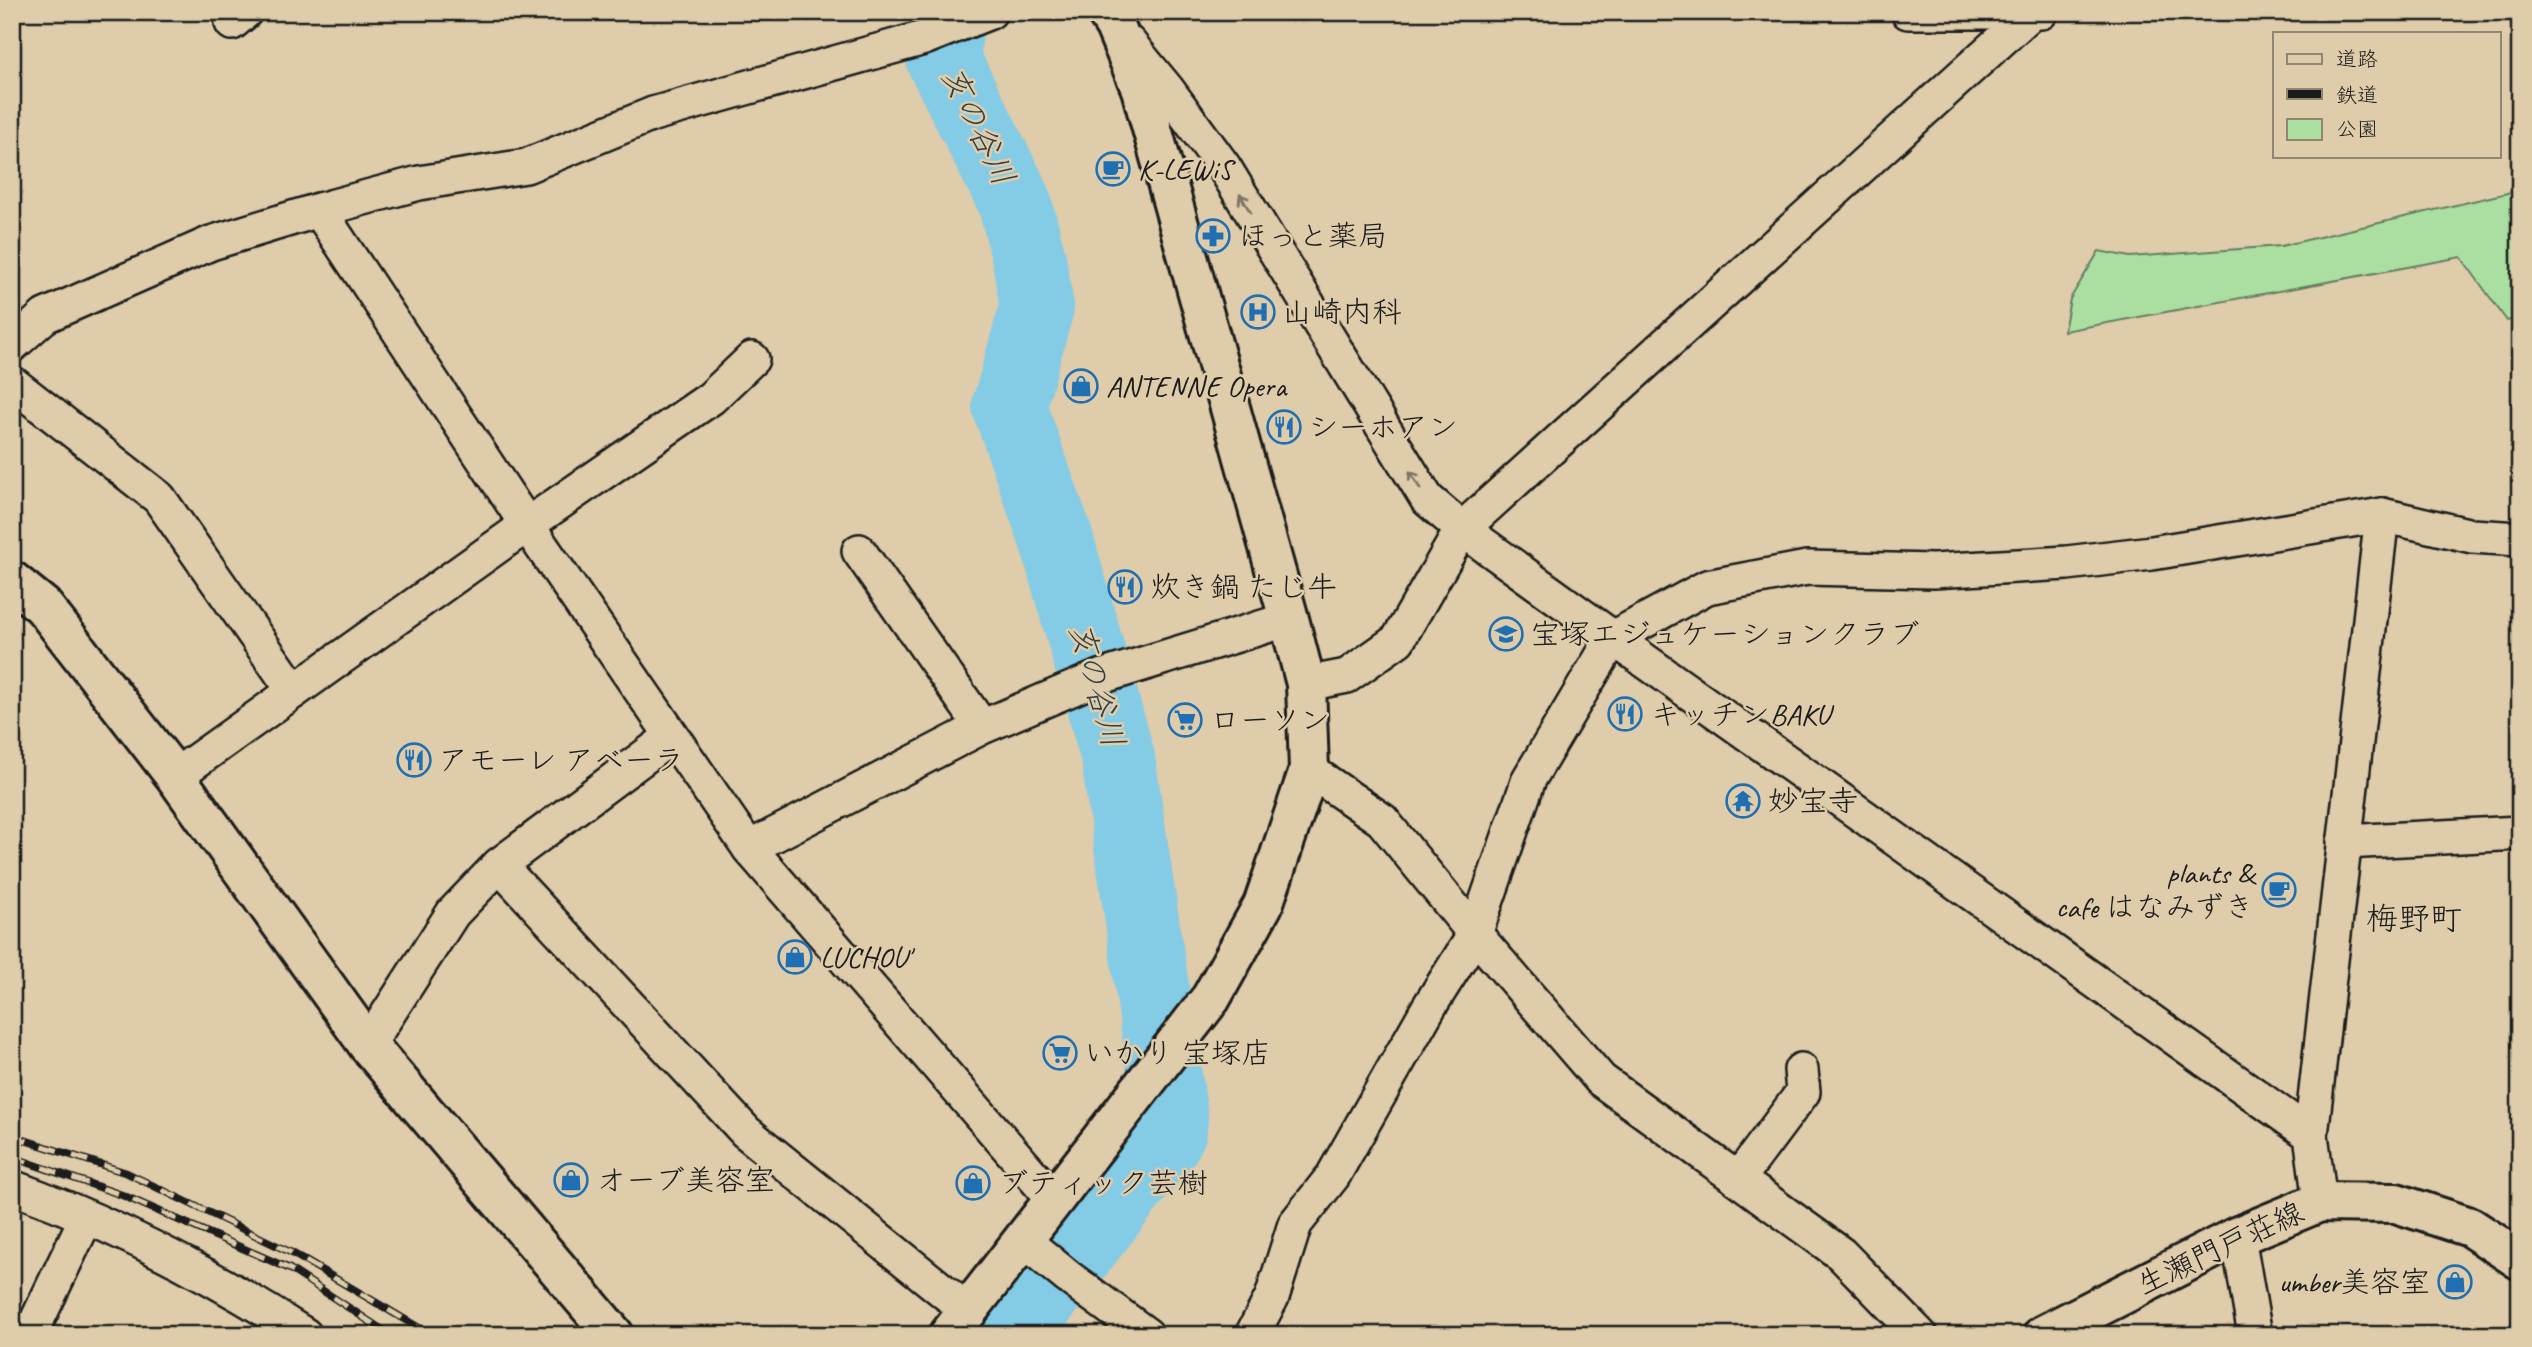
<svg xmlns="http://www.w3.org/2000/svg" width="2532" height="1347" viewBox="0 0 2532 1347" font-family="Caveat,'Klee One',sans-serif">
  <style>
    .green { fill: #abdfa1; stroke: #647e5e; stroke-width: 2 }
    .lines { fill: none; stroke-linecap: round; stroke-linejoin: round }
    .river { stroke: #84cbe6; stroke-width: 74 }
    .street-casing { stroke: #1c1c1c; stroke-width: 38 }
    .secondary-casing { stroke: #1c1c1c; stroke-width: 44 }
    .street { stroke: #deccaa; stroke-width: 33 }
    .secondary { stroke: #deccaa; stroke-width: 38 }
    .rail-casing { stroke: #1c1c1c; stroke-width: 8 }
    .rail { stroke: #deccaa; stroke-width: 5; stroke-dasharray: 16; stroke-linecap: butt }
    .oneway { stroke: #7d7463 }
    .labels { text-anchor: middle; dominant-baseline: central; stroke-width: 5; stroke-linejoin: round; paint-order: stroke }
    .poi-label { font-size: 30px; fill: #1c1c1c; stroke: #deccaa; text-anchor: start }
    .street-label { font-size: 30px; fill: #1c1c1c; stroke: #deccaa }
    .water-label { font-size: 32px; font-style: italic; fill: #313f44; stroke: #deccaa }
    .neighbourhood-label { font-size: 32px; fill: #1c1c1c; stroke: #deccaa }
  </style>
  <rect width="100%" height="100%" fill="#deccaa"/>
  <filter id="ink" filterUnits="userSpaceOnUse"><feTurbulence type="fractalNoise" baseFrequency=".0143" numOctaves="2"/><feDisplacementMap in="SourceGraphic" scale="14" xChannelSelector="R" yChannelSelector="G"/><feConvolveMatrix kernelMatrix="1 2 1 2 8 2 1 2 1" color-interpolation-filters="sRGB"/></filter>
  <g filter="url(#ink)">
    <polygon class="green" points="2520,190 2520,318 2507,321 2461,257 2064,331 2070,299 2099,251 2130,257 2281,246"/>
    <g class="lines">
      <polyline class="river" points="948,12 943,59 1014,200 1029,259 1037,307 1009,406 1056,538 1118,758 1171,1117 1170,1130 1164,1141 1012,1335"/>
      <defs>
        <g id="street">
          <polyline points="1908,12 2041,12"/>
          <polyline points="232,23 245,12"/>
          <polyline points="1129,43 1167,89 1224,167 1427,499 1462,529 1613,638 2311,1135 2320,1202"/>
          <polyline points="319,210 527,525 749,848 1053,1199"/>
          <polyline points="12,345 45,316 211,243 319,210 419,183 526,166 653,114 924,38 990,12"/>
          <polyline points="12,383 159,498 294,691"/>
          <polyline points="859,551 982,727"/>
          <polyline points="1306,684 1347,676 1398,640 1462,529 2032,12"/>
          <polyline points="1309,770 1382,820 1475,934 1601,1080 1841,1254 1920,1335"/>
          <polyline points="175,776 527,525 711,398 752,359"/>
          <polyline points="2344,842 2520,833"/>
          <polyline points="749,848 982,727 1097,678 1289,619"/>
          <polyline points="499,865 746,1132 968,1311"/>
          <polyline points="368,1045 453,913 499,865 671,737"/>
          <polyline points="2311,1135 2382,515"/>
          <polyline points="1738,1179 1803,1092 1801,1070"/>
          <path d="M12 1187C114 1224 214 1276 305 1335"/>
          <polyline points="2238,1236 2255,1335"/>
          <polyline points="1023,1240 1068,1277 1147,1335"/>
          <polyline points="26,1335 31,1333 86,1218"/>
          <polyline points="1252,1335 1272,1297 1295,1224 1333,1176 1429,1007 1475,934 1529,779 1613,638 1707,587 1807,568 1933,571 2067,563 2152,553 2382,515 2472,536 2520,539"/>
        </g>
        <g id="secondary">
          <polyline points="12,581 43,606 175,776 368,1045 614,1335"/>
          <polyline points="949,1335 1211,998 1263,905 1309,770 1306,684 1289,619 1141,89 1115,26 1106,12"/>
          <polyline points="2043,1335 2238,1236 2320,1202 2396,1203 2470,1227 2520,1260"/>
        </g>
      </defs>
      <use href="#street" class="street-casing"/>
      <use href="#secondary" class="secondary-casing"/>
      <use href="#street" class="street"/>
      <use href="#secondary" class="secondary"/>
      <defs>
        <g id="rail">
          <polyline points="12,1136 127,1173 292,1253 431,1335"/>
          <polyline points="12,1157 122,1195 290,1269 390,1335"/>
        </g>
      </defs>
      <use href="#rail" class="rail-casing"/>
      <use href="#rail" class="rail"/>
    </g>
    <defs><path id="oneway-shaft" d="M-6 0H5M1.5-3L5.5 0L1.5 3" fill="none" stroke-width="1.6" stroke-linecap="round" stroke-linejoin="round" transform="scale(1.75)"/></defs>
    <g class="oneway">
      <use href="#oneway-shaft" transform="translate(1245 203) rotate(-121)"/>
      <use href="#oneway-shaft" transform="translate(1415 480) rotate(-121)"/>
    </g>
  </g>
  <defs>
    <symbol id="cafe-ring" viewBox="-11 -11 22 22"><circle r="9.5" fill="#deccaa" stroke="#1f6fb2" stroke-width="1.5"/><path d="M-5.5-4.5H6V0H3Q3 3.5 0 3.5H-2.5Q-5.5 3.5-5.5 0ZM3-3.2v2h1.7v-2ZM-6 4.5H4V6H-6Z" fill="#1f6fb2"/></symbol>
    <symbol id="pharmacy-ring" viewBox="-11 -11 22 22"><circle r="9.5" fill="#deccaa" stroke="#1f6fb2" stroke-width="1.5"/><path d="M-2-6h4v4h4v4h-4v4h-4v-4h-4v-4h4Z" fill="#1f6fb2"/></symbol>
    <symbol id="hospital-ring" viewBox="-11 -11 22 22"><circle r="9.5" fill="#deccaa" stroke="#1f6fb2" stroke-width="1.5"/><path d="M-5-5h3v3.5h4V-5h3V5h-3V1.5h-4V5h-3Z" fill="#1f6fb2"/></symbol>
    <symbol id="shop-ring" viewBox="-11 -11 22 22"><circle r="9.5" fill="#deccaa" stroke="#1f6fb2" stroke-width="1.5"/><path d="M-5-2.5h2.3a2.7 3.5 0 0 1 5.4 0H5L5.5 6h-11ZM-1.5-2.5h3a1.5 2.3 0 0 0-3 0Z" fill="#1f6fb2"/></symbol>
    <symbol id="restaurant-ring" viewBox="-11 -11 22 22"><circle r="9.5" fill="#deccaa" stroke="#1f6fb2" stroke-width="1.5"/><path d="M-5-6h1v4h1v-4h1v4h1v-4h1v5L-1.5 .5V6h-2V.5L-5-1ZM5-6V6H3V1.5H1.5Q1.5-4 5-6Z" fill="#1f6fb2"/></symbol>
    <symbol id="school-ring" viewBox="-11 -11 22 22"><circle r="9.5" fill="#deccaa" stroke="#1f6fb2" stroke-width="1.5"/><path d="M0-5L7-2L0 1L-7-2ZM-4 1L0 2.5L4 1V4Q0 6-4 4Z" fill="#1f6fb2"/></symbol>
    <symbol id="supermarket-ring" viewBox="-11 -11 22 22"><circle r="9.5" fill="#deccaa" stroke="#1f6fb2" stroke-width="1.5"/><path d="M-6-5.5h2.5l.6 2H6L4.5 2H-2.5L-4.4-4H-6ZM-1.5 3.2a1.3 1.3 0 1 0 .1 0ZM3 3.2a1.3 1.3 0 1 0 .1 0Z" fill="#1f6fb2"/></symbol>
    <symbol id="temple-ring" viewBox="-11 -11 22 22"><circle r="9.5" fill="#deccaa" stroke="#1f6fb2" stroke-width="1.5"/><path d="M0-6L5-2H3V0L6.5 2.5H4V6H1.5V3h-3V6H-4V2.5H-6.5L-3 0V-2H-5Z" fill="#1f6fb2"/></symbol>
  </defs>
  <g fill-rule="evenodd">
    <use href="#cafe-ring" x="1094" y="150" width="38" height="38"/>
    <use href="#pharmacy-ring" x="1194" y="217" width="38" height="38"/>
    <use href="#hospital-ring" x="1239" y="293" width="38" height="38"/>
    <use href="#shop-ring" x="1062" y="367" width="38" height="38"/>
    <use href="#restaurant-ring" x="1265" y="408" width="38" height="38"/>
    <use href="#restaurant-ring" x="1106" y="568" width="38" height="38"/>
    <use href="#school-ring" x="1487" y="615" width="38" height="38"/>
    <use href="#restaurant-ring" x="1606" y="695" width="38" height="38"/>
    <use href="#supermarket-ring" x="1166" y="701" width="38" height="38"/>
    <use href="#restaurant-ring" x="395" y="741" width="38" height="38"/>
    <use href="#temple-ring" x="1724" y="782" width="38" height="38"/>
    <use href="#cafe-ring" x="2260" y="871" width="38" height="38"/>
    <use href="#shop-ring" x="776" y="938" width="38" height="38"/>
    <use href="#supermarket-ring" x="1041" y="1034" width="38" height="38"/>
    <use href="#shop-ring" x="552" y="1161" width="38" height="38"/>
    <use href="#shop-ring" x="954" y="1164" width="38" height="38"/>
    <use href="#shop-ring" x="2436" y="1263" width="38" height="38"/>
  </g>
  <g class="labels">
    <g class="poi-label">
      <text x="1138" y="169">K-LEWiS</text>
      <text x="1238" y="236">ほっと薬局</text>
      <text x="1282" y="312">山崎内科</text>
      <text x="1106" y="386">ANTENNE Opera</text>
      <text x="1308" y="427">シーホアン</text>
      <text x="1150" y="587">炊き鍋 たじ牛</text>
      <text x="1530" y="634">宝塚エジュケーションクラブ</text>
      <text x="1650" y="714">キッチンBAKU</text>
      <text x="1210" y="720">ローソン</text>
      <text x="438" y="760">アモーレ アベーラ</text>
      <text x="1768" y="801">妙宝寺</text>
      <text x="2254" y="873" text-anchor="end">plants &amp;<tspan x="2254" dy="34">cafe はなみずき</tspan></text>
      <text x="820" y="957">LUCHOU'</text>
      <text x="1084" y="1053">いかり 宝塚店</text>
      <text x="596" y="1180">オーブ美容室</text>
      <text x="998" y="1183">ブティック芸樹</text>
      <text x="2430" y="1282" text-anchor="end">umber美容室</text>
    </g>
    <g class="street-label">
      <text transform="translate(2220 1248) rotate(-25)">生瀬門戸荘線</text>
    </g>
    <g class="water-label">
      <text transform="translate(978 126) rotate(64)">亥の谷川</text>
      <text transform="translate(1097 685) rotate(74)">亥の谷川</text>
    </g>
    <g class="neighbourhood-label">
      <text x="2414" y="918">梅野町</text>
    </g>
  </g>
  <rect width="2532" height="1347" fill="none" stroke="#deccaa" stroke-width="42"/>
  <rect x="21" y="21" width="2490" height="1305" fill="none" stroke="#1c1c1c" stroke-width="2.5" filter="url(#ink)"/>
  <rect x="2273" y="32" width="228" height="126" fill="#deccaa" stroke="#908671" stroke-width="2"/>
  <rect x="2287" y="54" width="35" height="10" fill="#deccaa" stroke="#908671" stroke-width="2"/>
  <text x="2336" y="66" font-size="21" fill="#1c1c1c">道路</text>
  <rect x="2287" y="89" width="35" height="10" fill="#1c1c1c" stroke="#908671" stroke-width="2"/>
  <text x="2336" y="102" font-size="21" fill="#1c1c1c">鉄道</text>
  <rect x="2287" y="119" width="35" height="21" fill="#abdfa1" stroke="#908671" stroke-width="2"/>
  <text x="2336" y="136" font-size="21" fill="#1c1c1c">公園</text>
</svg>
